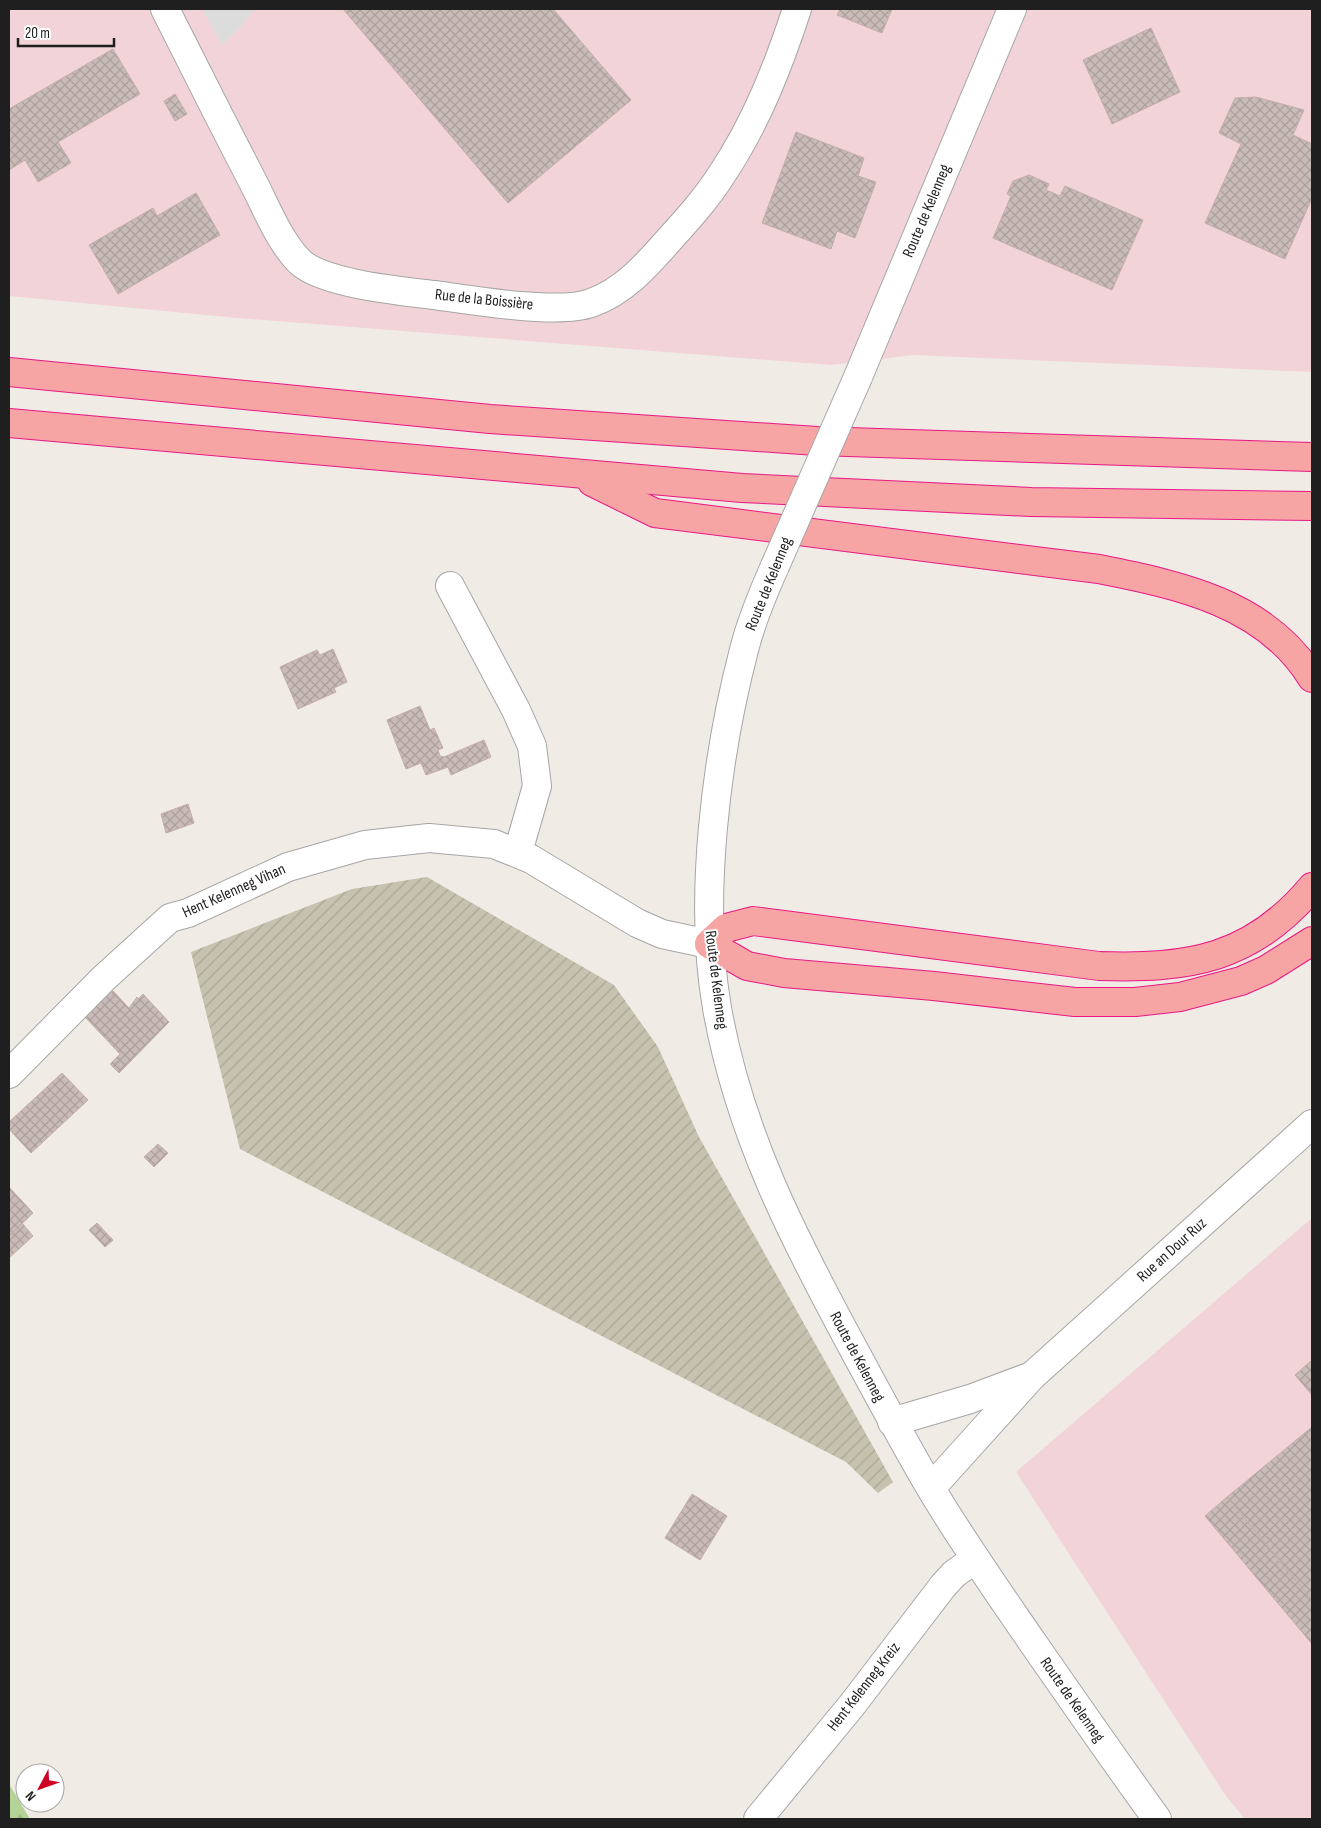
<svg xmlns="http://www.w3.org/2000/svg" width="1321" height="1828" viewBox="0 0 1321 1828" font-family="'Sofia Sans Condensed',sans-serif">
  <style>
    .residential { fill: #dddcdc }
    .commercial { fill: #f2d3d7 }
    .construction { fill: url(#construction-furrows) }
    .forest { fill: url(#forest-firs) }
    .building { fill: url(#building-cross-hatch); stroke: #c3aea6 }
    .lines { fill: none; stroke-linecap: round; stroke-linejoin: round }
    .minor-casing { stroke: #a6a6a6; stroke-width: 30 }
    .trunk-casing { stroke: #e81985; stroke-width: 30 }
    .minor { stroke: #fff; stroke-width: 28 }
    .trunk { stroke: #f6a4a4; stroke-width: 28 }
    .minor-bridge-casing { stroke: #a6a6a6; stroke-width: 30; stroke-linecap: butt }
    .minor-bridge { stroke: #fff; stroke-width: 28 }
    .labels { text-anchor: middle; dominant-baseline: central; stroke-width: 4; stroke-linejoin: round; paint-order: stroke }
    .street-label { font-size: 16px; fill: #1f1f1f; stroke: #fff }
  </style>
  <defs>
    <pattern id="construction-furrows" width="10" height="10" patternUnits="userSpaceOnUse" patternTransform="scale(1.25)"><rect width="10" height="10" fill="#c6c2af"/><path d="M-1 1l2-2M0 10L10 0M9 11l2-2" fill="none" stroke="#aaa696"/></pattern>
    <pattern id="forest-firs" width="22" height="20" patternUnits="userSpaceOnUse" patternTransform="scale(1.25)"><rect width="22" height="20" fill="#b3d397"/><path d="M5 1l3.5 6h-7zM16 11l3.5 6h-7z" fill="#9ab582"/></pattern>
    <pattern id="building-cross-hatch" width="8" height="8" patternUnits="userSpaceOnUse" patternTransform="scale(1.25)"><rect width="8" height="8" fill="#c9bbb8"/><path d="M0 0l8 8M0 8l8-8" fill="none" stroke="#aca09e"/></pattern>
  </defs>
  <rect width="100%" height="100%" fill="#f1ebe5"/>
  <polygon class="residential" points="202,9 254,9 243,24 222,45"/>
  <g class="commercial">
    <polygon points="9,9 202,9 222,45 243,24 254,9 1312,9 1312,372 913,355 831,365 237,318 9,296"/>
    <polygon points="1312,1218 1312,1819 1245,1819 1226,1796 1016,1472"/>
  </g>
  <polygon class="construction" points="427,877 614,985 658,1047 699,1137 893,1482 878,1493 846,1462 240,1149 191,952 352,889"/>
  <polygon class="forest" points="9,1784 30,1819 9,1819"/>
  <g class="building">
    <polygon points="343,9 553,9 631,100 508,203"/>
    <polygon points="840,9 892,9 882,33 837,15"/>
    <polygon points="1151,28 1180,92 1112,124 1083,60"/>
    <polygon points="113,49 140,94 58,142 71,163 38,182 25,160 9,170 9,109"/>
    <polygon points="175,94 187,114 175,121 164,101"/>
    <polygon points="1256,97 1304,110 1293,135 1312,144 1312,198 1285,259 1205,223 1241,144 1219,133 1235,98"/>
    <polygon points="796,132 864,158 858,176 876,182 855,238 837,231 831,249 762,223"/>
    <polygon points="1029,175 1049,184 1046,190 1060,196 1065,186 1143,220 1112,290 993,238 1011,196 1007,194 1013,181"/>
    <polygon points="196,193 220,235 118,294 89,245 153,208 157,216"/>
    <polygon points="333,649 347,682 334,688 336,692 298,709 280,667 317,650 320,655"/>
    <polygon points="420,706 430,730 434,728 443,748 438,750 440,756 444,757 484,740 491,757 451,775 448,767 426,775 421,763 406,769 387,720"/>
    <polygon points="188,804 194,823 166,833 161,814"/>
    <polygon points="113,991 129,1008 137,997 138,999 143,994 169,1022 119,1073 110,1064 120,1054 85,1017"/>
    <polygon points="62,1073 88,1100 31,1153 9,1129 9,1122"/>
    <polygon points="158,1144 168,1153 154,1167 144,1157"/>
    <polygon points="9,1187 33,1213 9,1236"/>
    <polygon points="22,1223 33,1236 9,1258 9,1236"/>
    <polygon points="97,1223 113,1240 105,1247 89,1230"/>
    <polygon points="1312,1360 1312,1395 1295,1375"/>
    <polygon points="1312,1427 1312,1600 1227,1497"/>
    <polygon points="692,1494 727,1516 700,1560 665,1538"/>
    <polygon points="1227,1497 1312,1600 1312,1644 1205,1516"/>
  </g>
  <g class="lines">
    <defs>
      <g id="minor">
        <path d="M165 9C194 67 224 126 254 184 267 209 279 241 300 262 324 284 401 291 434 295 470 300 559 315 591 303 623 292 646 266 668 241 687 220 707 198 722 174 756 123 778 67 797 9"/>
        <polyline points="858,377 1012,9"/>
        <path d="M775 566C763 593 751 621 744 650 716 757 698 900 717 1008 739 1133 793 1237 853 1348 878 1394 903 1441 930 1487 962 1541 998 1592 1033 1643 1074 1702 1115 1761 1157 1819"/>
        <polyline points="450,586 516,710 532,746 537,786 518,852"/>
        <polyline points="9,1074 104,978 170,918 188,913 288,867 365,845 429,838 494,844 531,859 637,923 662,934 709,944"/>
        <polyline points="892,1422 970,1399 1029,1377"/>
        <polyline points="931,1488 1032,1376 1312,1124"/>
        <polyline points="758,1819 852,1705 943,1586 954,1574 975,1559"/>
      </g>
      <g id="trunk">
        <polyline points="9,372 490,419 817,441 1312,457"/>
        <polyline points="9,423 742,488 1031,502 1312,506"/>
        <path d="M592 482 655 513 1099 569C1179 585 1266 603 1312 678"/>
        <path d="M1312 887C1252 959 1189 969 1099 966L753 921 726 928 709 944 747 966 784 973 934 986 1075 1002H1135L1180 997 1241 981 1266 970 1312 941"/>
      </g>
    </defs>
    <use href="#minor" class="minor-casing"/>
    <use href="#trunk" class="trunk-casing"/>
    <use href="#minor" class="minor"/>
    <use href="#trunk" class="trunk"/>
    <defs>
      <polyline id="minor-bridge" points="775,566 858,377"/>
    </defs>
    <use href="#minor-bridge" class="minor-bridge-casing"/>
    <use href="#minor-bridge" class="minor-bridge"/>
  </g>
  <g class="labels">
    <g class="street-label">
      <text transform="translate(927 211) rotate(-67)">Route de Kelenneg</text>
      <text transform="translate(484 300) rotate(6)">Rue de la Boissière</text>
      <text transform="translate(769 584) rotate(-68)">Route de Kelenneg</text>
      <text transform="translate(234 891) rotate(-24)">Hent Kelenneg Vihan</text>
      <text transform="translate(716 980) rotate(83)">Route de Kelenneg</text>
      <text transform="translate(1172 1250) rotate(-42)">Rue an Dour Ruz</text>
      <text transform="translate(857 1357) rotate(62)">Route de Kelenneg</text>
      <text transform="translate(864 1687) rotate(-52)">Hent Kelenneg Kreiz</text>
      <text transform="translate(1072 1700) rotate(55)">Route de Kelenneg</text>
    </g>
  </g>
  <rect width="1321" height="1828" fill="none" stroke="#1f1f1f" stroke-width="20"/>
  <g transform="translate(40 1788) rotate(229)"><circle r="24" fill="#ffffff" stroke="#a5a5a5"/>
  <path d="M0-4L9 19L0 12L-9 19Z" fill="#ce0026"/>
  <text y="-8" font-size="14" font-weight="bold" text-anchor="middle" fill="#1f1f1f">N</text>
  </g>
  <path d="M18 38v8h96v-8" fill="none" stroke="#1f1f1f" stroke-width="2.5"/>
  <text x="25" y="38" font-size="15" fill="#1f1f1f" stroke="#ffffff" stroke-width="4" paint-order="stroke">20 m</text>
</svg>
